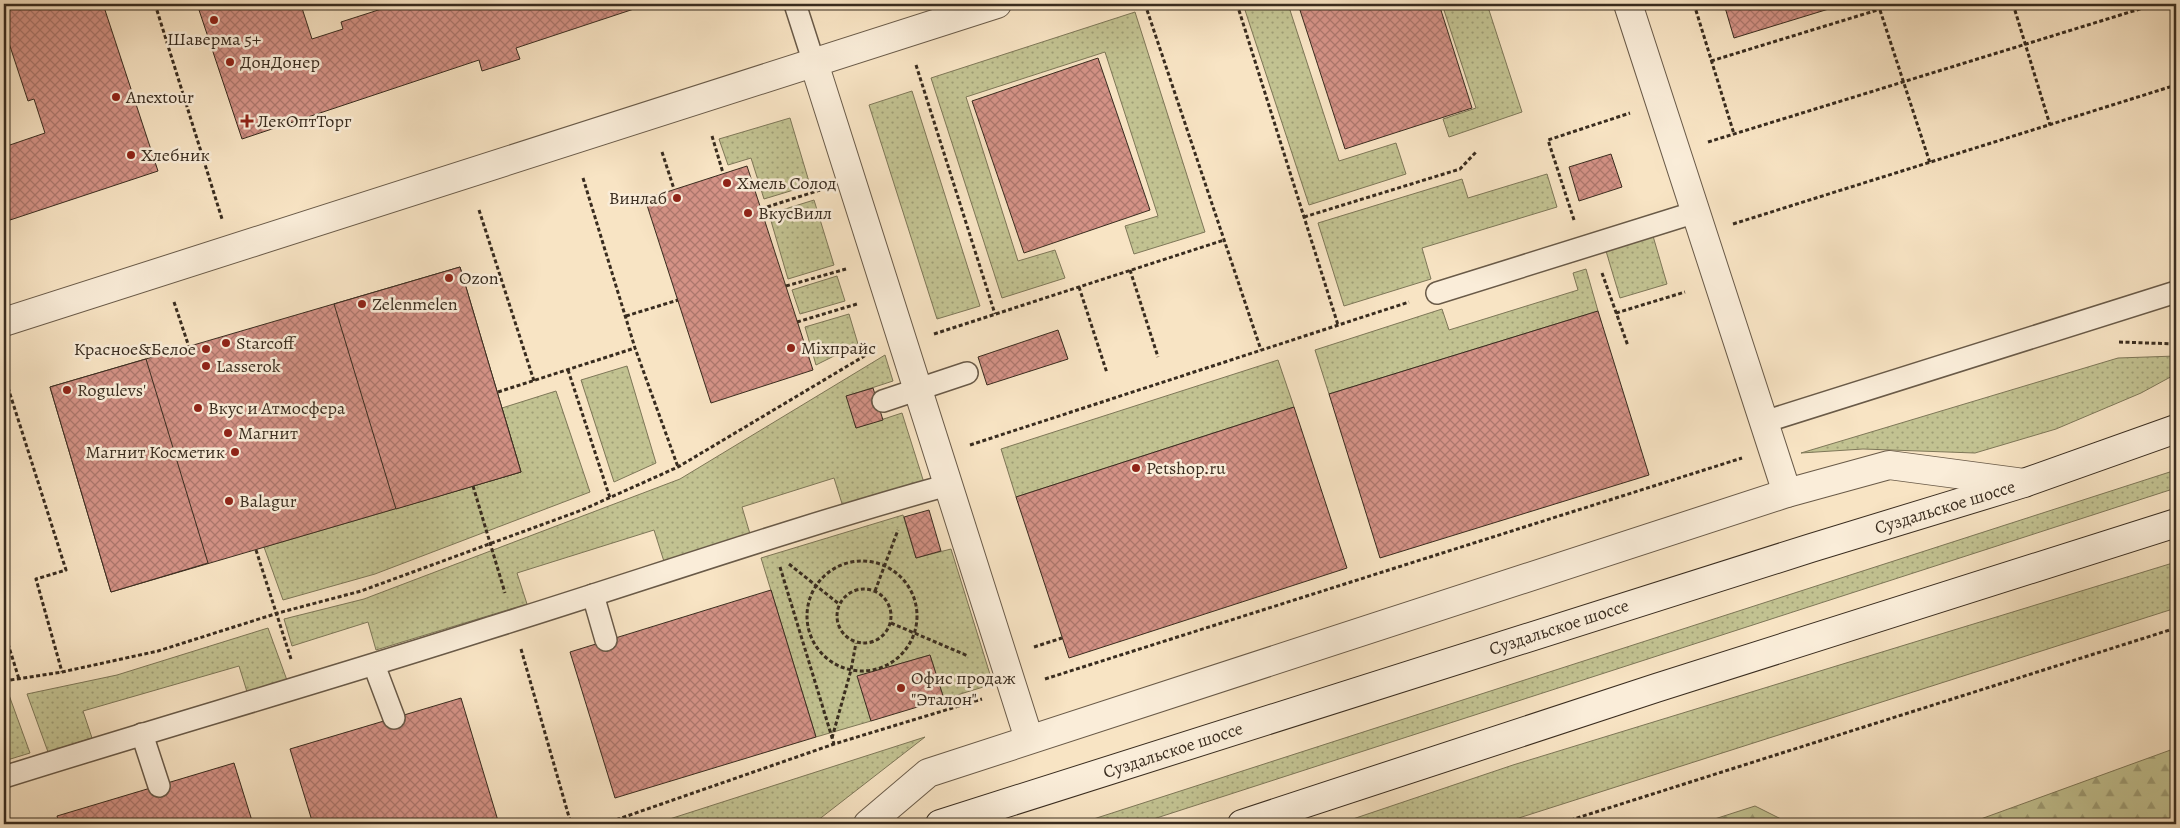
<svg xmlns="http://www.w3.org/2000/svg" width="2180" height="828" viewBox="0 0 2180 828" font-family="Alegreya,serif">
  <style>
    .grass { fill: url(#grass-dots); stroke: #7e7758 }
    .forest { fill: url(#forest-firs); stroke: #7e7758 }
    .building { fill: url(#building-cross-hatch); stroke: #392c1f }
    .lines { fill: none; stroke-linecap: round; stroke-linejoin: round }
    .lane-casing { stroke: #695a48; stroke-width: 24 }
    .street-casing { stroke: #695a48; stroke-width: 30 }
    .secondary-casing { stroke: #392c1f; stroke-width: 30 }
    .path { stroke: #392c1f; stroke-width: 3; stroke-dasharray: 4 2.5; stroke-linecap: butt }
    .lane { stroke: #faedd9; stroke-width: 21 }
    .street { stroke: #faedd9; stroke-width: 28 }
    .secondary { stroke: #faedd9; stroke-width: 28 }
    .poi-dot { fill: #8f2418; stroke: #faedd9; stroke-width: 2 }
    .labels { text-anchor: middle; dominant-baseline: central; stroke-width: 5; stroke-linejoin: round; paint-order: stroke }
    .poi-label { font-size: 18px; fill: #392c1f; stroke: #faedd9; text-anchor: start }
    .street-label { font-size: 18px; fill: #392c1f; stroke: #faedd9 }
  </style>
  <defs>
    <pattern id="grass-dots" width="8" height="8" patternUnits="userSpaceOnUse" patternTransform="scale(1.25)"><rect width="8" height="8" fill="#c2c291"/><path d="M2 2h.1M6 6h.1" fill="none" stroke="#9f9e76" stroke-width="1.8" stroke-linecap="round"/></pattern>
    <pattern id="forest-firs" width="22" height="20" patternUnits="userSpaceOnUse" patternTransform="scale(1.25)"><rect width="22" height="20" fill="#c2c291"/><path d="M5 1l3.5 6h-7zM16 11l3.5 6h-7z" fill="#9f9e76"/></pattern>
    <pattern id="building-cross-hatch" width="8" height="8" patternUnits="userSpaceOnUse" patternTransform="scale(1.25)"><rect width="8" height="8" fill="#d49286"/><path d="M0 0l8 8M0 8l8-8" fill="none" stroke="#ad776d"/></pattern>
  </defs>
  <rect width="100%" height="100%" fill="#f8e4c4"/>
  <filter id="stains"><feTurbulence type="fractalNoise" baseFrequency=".004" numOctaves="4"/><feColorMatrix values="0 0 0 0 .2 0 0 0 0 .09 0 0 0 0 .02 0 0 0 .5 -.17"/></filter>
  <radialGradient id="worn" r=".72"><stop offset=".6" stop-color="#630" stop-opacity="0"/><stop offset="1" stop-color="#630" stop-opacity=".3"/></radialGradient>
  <g class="grass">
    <polygon points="1243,4 1288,4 1339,161 1396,143 1406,174 1309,205"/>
    <polygon points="1442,4 1487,4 1522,112 1449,137 1443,119 1476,108"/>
    <polygon points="1135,12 1205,232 1134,254 1125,226 1158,216 1105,52 966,97 1018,261 1055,250 1065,278 1002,298 931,78"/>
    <polygon points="912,91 980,306 937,319 869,105"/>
    <polygon points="790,118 810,185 764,199 751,158 728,165 719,139"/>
    <polygon points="1547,174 1557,207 1422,248 1431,279 1344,306 1318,223 1462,179 1468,198"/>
    <polygon points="814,200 834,265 788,279 769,214"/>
    <polygon points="1653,236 1667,284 1620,298 1606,251"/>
    <polygon points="1586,269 1598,311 1329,394 1315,350 1442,309 1449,330 1578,290 1573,273"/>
    <polygon points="837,276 845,301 800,314 792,290"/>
    <polygon points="849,314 858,344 816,365 805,327"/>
    <polygon points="885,355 893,381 847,396 856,428 902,413 925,486 844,510 834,478 742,507 753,544 667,571 654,530 517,573 527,604 376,650 368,622 292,646 284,619 364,599 680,479"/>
    <polygon points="2176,356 2176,374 2141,393 2056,429 1975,453 1863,449 1801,453 2118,358"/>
    <polygon points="1278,360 1294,407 1016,497 1001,449"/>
    <polygon points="627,366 656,463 614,482 581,380"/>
    <polygon points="556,391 590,492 375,574 283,600 264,547 521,472 502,408"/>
    <polygon points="2176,470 2176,488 1138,824 1078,824"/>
    <polygon points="903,515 916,558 951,549 993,684 944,699 930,655 858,676 871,721 816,737 761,558"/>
    <polygon points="2176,562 2176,608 1500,824 1338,824 1513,765"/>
    <polygon points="268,628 288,683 248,695 239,666 83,711 92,738 48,752 27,694 117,675"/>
    <polygon points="9,695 30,753 4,761 4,696"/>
    <polygon points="925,737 813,824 654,824"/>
  </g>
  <g class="forest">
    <polygon points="2176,748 2176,824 1967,824"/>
    <polygon points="1755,806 1791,824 1699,824"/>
  </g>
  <g class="building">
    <polygon points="4,4 103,4 158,171 4,222 4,147 45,133 34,99 28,101 4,28"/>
    <polygon points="197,4 305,4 301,5 312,39 343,29 341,22 397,4 649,4 516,48 520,59 482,71 479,60 242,139"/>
    <polygon points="1298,4 1439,4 1472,108 1345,149"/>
    <polygon points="1724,4 1845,4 1734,38"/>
    <polygon points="1098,58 1150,210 1024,253 972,101"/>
    <polygon points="1611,154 1622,187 1579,201 1569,167"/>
    <polygon points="747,166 813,370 711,403 645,199"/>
    <polygon points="460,267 521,472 111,592 50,387"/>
    <polygon points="460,267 521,472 396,509 334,304"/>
    <polygon points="1598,311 1649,475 1380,558 1329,394"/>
    <polygon points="1058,330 1068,359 987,385 978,357"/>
    <polygon points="146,359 208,563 111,592 50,387"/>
    <polygon points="873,388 883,420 856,428 846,396"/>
    <polygon points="1294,407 1347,568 1069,658 1016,497"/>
    <polygon points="929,510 941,551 916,558 904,517"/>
    <polygon points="771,590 816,737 615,798 570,652"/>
    <polygon points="930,655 944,699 871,721 857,676"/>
    <polygon points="461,698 499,824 313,824 290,749"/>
    <polygon points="234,763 253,824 59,824 57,816"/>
  </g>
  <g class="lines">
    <defs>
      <g id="lane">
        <polyline points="795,4 814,63"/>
        <polyline points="1437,293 1696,212"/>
        <polyline points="883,401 967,373"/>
        <polyline points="1764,422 2176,292"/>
        <polyline points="593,595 606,640"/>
        <polyline points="374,665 394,718"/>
        <polyline points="142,734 159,786"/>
        <path d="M4 777C163 727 324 681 483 630 638 582 792 528 948 485"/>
      </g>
      <g id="street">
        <polyline points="1628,4 1787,493"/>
        <polyline points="814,63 1029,739"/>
        <polyline points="4,322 997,4"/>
        <polyline points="868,824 928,773 1787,493 1889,465 2024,483"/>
      </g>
      <g id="secondary">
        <polyline points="940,824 1811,548 2024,483 2176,429"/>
        <polyline points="1242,824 1656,688 2176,523"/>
      </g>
    </defs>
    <use href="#lane" class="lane-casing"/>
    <use href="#street" class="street-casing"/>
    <use href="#secondary" class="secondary-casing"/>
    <g class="path">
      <polyline points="155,4 222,219"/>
      <polyline points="1145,4 1261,350"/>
      <polyline points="1237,4 1338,325"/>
      <polyline points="1694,4 1734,134"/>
      <polyline points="1878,4 1930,163"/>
      <polyline points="2013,4 2050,125"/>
      <polyline points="1711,61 1897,4"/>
      <polyline points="916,65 995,314"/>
      <polyline points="712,136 723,173"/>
      <polyline points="1708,142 2156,4"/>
      <polyline points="662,152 674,189"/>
      <polyline points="583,178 635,348 678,467"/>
      <polyline points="761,209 820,190"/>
      <polyline points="479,210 534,381"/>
      <polyline points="1304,217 1460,169 1476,152"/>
      <polyline points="1574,220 1548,140 1630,113"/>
      <polyline points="1733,224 2176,85"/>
      <polyline points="1130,270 1158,357"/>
      <polyline points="1602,273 1628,346"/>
      <polyline points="786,286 846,269"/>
      <polyline points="1079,287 1107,373"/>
      <polyline points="174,302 189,347"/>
      <polyline points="1616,313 1685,292"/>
      <polyline points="626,316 678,300"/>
      <polyline points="797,322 857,304"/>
      <polyline points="934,334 1224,240"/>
      <polyline points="2119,342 2176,344"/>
      <polyline points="568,370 610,498"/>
      <polyline points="4,375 66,570 36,579 62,672"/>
      <polyline points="498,392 635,348"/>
      <polyline points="970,445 1409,302"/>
      <polyline points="473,486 505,593"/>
      <polyline points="256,550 291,659"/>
      <circle cx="862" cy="616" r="55"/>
      <polyline points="789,564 839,604"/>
      <polyline points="780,567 834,744"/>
      <circle cx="864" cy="616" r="27"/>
      <polyline points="875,591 898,530"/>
      <polyline points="891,623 968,656"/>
      <polyline points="4,631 19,679"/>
      <polyline points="1034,647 1062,638"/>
      <polyline points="521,649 571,824"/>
      <polyline points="1045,679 1742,458"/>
      <polyline points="4,681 62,672 158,651 278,613 361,591 582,510 678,467 871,352"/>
      <polyline points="832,738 851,670 856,643"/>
      <polyline points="604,824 834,744 982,699"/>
      <polyline points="1558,824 2176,628"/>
    </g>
    <use href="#lane" class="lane"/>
    <use href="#street" class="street"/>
    <use href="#secondary" class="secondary"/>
  </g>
  <g class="poi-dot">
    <circle cx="214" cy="20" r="5"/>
    <circle cx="230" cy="62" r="5"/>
    <circle cx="116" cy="97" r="5"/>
    <path d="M244.5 113.5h5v5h5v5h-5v5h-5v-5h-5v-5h5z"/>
    <circle cx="131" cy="155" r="5"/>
    <circle cx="727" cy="183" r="5"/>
    <circle cx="677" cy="198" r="5"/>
    <circle cx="748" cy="213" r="5"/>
    <circle cx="449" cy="278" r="5"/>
    <circle cx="362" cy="304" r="5"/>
    <circle cx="226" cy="343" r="5"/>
    <circle cx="791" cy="348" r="5"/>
    <circle cx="206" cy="349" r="5"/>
    <circle cx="206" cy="366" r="5"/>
    <circle cx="67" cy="390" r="5"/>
    <circle cx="198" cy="408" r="5"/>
    <circle cx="228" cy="433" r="5"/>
    <circle cx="235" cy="452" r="5"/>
    <circle cx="1136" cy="468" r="5"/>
    <circle cx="229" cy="501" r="5"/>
    <circle cx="901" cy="688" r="5"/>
  </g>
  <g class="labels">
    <g class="poi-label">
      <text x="214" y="39" text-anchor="middle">Шаверма 5+</text>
      <text x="240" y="62">ДонДонер</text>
      <text x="126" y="97">Anextour</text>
      <text x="257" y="121">ЛекОптТорг</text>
      <text x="141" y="155">Хлебник</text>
      <text x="737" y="183">Хмель Солод</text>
      <text x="667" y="198" text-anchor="end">Винлаб</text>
      <text x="758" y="213">ВкусВилл</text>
      <text x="459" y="278">Ozon</text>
      <text x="372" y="304">Zelenmelen</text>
      <text x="236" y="343">Starcoff</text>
      <text x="801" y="348">Mixпрайс</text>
      <text x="196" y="349" text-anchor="end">Красное&amp;Белое</text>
      <text x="216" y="366">Lasserok</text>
      <text x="77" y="390">Rogulevs'</text>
      <text x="208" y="408">Вкус и Атмосфера</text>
      <text x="238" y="433">Магнит</text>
      <text x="225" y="452" text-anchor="end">Магнит Косметик</text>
      <text x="1146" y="468">Petshop.ru</text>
      <text x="239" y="501">Balagur</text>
      <text x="911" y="678">Офис продаж<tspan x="911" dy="21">"Эталон"</tspan></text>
    </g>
    <g class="street-label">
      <text transform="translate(1945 507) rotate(-17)">Суздальское шоссе</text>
      <text transform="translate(1559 627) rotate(-18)">Суздальское шоссе</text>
      <text transform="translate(1173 750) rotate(-18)">Суздальское шоссе</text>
    </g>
  </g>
  <rect width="2180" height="828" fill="none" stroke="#f8e4c4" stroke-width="20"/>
  <rect x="5" y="5" width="2170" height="818" fill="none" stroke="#392c1f" stroke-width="2.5"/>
  <rect x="10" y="10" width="2160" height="808" fill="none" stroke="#392c1f"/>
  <rect width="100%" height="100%" filter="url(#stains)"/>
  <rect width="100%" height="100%" fill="url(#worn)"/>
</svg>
